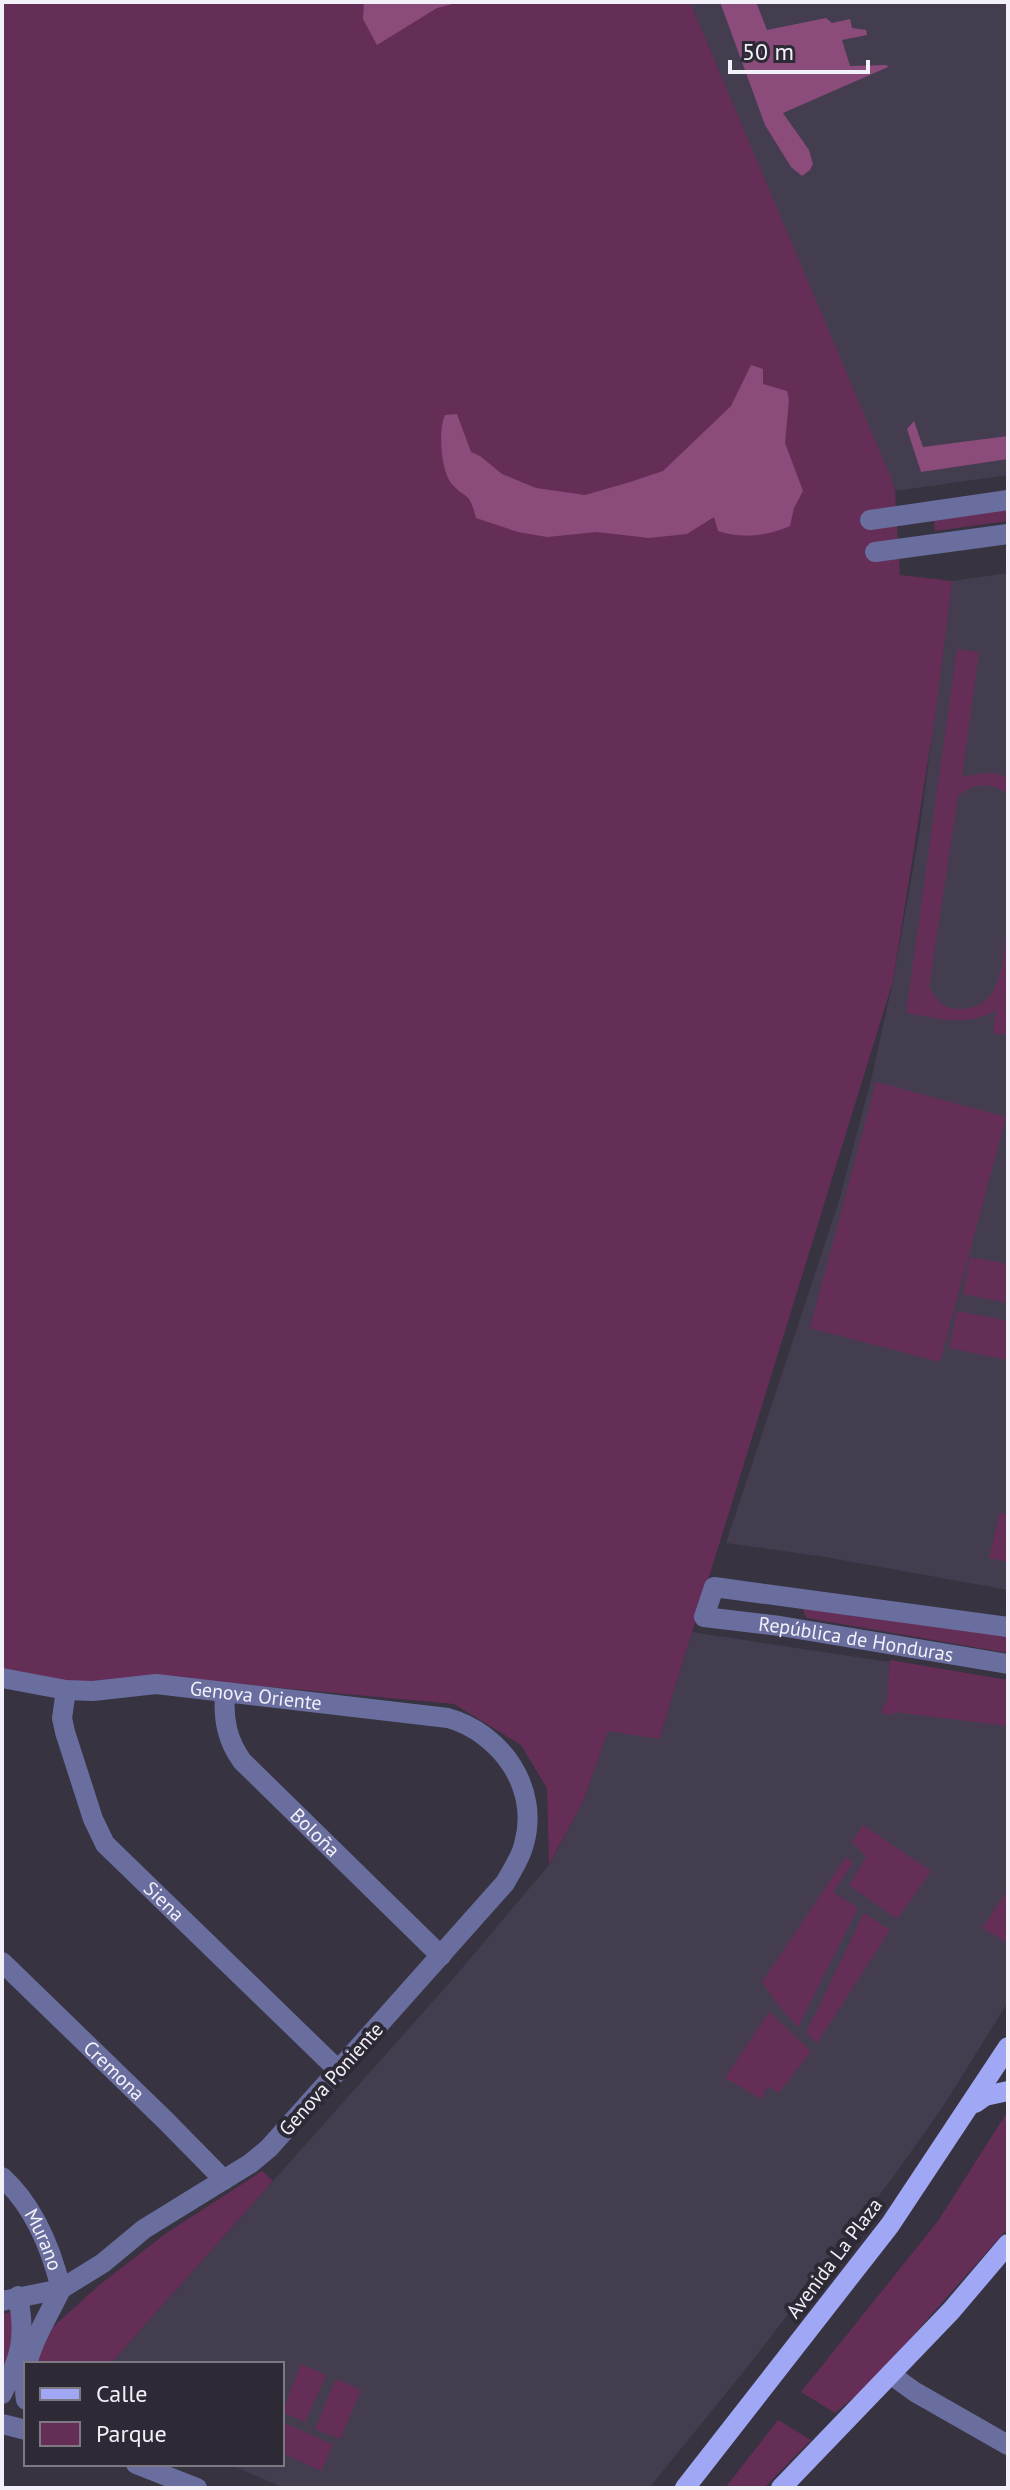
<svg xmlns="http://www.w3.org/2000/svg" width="1010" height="2490" viewBox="0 0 1010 2490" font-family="'PT Sans',sans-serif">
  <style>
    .built { fill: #433d4f }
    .green { fill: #652e57 }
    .forest { fill: #8b4c7b }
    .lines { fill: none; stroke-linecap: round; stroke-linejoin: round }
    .minor { stroke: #696e9e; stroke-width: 20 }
    .major { stroke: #a0a7f5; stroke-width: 20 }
    .labels { text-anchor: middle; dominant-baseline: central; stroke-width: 8; stroke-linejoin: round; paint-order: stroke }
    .street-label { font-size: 20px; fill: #f2f0f8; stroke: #2d2935 }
  </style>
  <rect width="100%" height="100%" fill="#373340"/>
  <g class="built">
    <polygon points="690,2 1008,2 1008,475 895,491"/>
    <polygon points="1008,573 1008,1590 825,1557 726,1543 839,1201 872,1076 893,981 919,835 952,581"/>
    <polygon points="692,1632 1008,1680 1008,2002 944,2105 890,2181 753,2360 649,2488 284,2488 229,2464 282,2464 282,2364 110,2364 452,1980 549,1865 583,1802 608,1730 659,1739"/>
  </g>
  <g class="green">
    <polygon points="2,2 690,2 891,478 895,491 900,575 952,581 936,710 893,981 659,1739 608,1731 583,1802 549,1864 547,1788 521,1745 454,1704 226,1683 94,1686 2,1672"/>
    <polygon points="1008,508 1008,521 935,531 934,519"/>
    <path d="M957 649 979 652 962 777C977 774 993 770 1008 778V794C992 781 973 783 958 796L929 987C937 1001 944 1010 962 1009 1008 1007 1003 948 1008 914L1007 1035 993 1033 996 1010C966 1028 939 1018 906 1013Z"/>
    <polygon points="876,1082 1006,1117 940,1362 810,1328"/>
    <polygon points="970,1257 1008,1264 1008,1303 963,1294"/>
    <polygon points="957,1311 1008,1321 1008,1360 949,1348"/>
    <polygon points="1000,1513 1008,1515 1008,1562 989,1558"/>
    <polygon points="805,1608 1008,1636 1008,1653 807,1618 803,1611"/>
    <polygon points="890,1660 1008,1680 1008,1726 895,1712 894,1715 880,1713 887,1701"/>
    <polygon points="863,1825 931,1871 897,1919 849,1885 866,1857 852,1842"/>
    <polygon points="846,1857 853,1863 833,1892 858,1908 798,2027 778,2005 762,1982"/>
    <polygon points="1008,1890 1008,1943 982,1928"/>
    <polygon points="864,1913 890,1930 817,2043 806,2033"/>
    <polygon points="769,2012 811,2051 779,2093 768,2086 761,2099 725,2078"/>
    <polygon points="1008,2111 1008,2228 871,2383 835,2413 801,2392 938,2221"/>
    <polygon points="262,2171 273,2181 110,2364 35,2364 53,2327 98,2286 165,2234"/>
    <polygon points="12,2312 16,2344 2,2381 2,2314"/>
    <polygon points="301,2364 326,2375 305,2422 282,2412"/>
    <polygon points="336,2379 361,2390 340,2439 315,2429"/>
    <polygon points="778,2420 811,2440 764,2488 725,2488"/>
    <polygon points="285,2423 333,2445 321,2471 282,2453 282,2430"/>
  </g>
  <g class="forest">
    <polygon points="364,2 460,2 437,8 377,45 363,19"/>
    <polygon points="720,2 756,2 767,30 826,18 832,23 850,19 852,28 866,30 867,35 842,40 850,66 887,65 888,67 783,113 809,150 813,164 810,170 802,176 791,167 765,125"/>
    <path d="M751 365 763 369V384L787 391 789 400 785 443 803 491 794 508 790 526C768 536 741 539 718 531L714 517 687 534 649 538 597 532 547 537 518 532 476 518C469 490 467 501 451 483 441 470 438 430 445 415L457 414 471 452 480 456 502 474 536 488 585 495 630 482 663 471 731 406Z"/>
    <polygon points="914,421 923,447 1008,436 1008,459 921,472 907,429"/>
  </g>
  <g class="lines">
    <g class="minor">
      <polyline points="870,520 1008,500"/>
      <polyline points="875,552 1008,534"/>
      <path id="s1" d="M1008 1627 714 1587 704 1617 780 1626 1008 1664"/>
      <path id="s2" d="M2 1678 66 1690 93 1691 156 1684 448 1718C501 1733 540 1788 524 1844 521 1858 512 1870 505 1883L269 2148 251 2163 144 2229 103 2263 61 2289 2 2301"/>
      <path id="s3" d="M66 1690 62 1718 65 1732 93 1819 105 1844 339 2071"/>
      <path id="s4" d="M225 1693C223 1719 227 1740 242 1761L441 1956"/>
      <path id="s5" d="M2 1962 165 2120 224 2180"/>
      <path id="s6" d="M2 2177C34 2206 51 2248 61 2289 44 2326 19 2357 26 2400"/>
      <polyline points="890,2374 915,2392 1008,2445"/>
      <path d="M2 2394C21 2356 26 2338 18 2296"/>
      <polyline points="2,2424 26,2430"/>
      <polyline points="136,2464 197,2488"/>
    </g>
    <g class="major">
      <polyline points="975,2103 985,2096 1008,2091"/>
      <polyline points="685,2488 890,2225 1008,2047"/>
      <polyline points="781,2488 951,2311 1008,2244"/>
    </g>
  </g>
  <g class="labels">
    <g class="street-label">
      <text stroke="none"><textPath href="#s1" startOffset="482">República de Honduras</textPath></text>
      <text stroke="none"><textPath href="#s2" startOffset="256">Genova Oriente</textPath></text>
      <text stroke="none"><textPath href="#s4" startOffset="174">Boloña</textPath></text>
      <text stroke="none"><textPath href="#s3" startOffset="244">Siena</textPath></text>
      <text stroke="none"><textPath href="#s5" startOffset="156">Cremona</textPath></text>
      <text transform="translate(331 2079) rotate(-48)">Genova Poniente</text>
      <text stroke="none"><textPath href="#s6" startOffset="76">Murano</textPath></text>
      <text transform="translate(834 2258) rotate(-53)">Avenida La Plaza</text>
    </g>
  </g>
  <rect width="1010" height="2490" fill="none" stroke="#f2f0f8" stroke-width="8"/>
  <rect x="24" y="2362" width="260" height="104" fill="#2d2935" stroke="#7c7983" stroke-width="2"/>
  <rect x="40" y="2388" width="40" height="12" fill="#a0a7f5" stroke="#7c7983" stroke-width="2"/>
  <text x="96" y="2402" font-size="24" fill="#f2f0f8">Calle</text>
  <rect x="40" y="2422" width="40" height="24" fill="#652e57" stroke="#7c7983" stroke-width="2"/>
  <text x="96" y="2442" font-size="24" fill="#f2f0f8">Parque</text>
  <path d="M730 60v12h138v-12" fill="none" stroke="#f2f0f8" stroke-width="4"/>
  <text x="742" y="60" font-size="24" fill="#f2f0f8" stroke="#2d2935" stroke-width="6" paint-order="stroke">50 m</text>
</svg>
